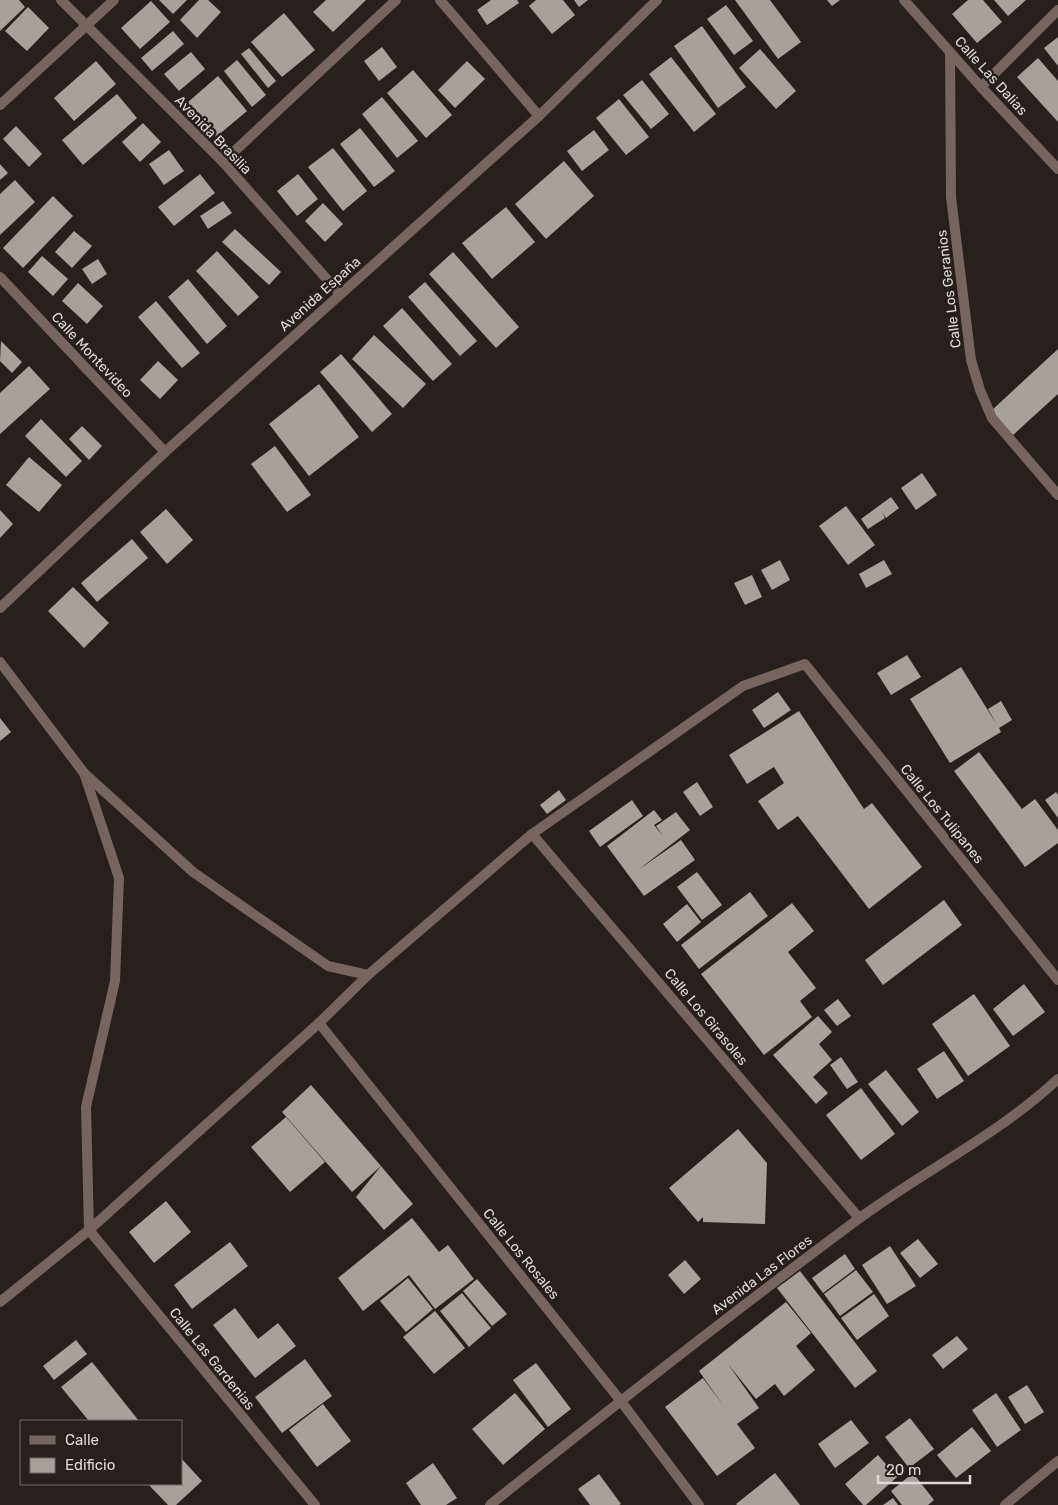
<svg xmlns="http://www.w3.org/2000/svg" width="1058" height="1505" viewBox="0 0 1058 1505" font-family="Rubik,sans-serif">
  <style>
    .building { fill: #a8a09a }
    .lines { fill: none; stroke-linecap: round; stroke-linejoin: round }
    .street { stroke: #76645f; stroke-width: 10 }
    .labels { text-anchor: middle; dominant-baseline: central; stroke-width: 5; stroke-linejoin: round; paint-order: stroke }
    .street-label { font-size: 14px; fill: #dfdad8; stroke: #28201d }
  </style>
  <rect width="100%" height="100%" fill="#28201d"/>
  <g class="building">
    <polygon points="0,0 19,0 25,7 0,31"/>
    <polygon points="159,0 187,0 173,14"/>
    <polygon points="199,0 208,0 221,12 197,38 180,20"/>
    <polygon points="326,0 366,0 333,32 313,12"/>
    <polygon points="491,0 517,0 519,3 487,25 477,10"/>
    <polygon points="536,0 563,0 575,15 552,34 529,6"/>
    <polygon points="574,0 588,0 579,7"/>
    <polygon points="735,0 770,0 801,42 778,59"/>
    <polygon points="827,0 840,0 832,6"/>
    <polygon points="968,0 983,0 1002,22 977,43 952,14"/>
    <polygon points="994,0 1026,0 1008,16"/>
    <polygon points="151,1 170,22 140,49 121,28"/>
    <polygon points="726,5 753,41 734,55 707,19"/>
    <polygon points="28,7 49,28 27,51 5,31"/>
    <polygon points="284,13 315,50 282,77 251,42"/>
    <polygon points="702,26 746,87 718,108 674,46"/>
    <polygon points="173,31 184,44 152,71 141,58"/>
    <polygon points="1058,37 1058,66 1044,48"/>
    <polygon points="382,47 397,67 379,81 364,61"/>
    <polygon points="249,48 276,81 268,88 241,54"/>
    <polygon points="760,49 796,91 776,109 739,68"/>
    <polygon points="191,52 205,69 179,91 164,74"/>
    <polygon points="671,57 716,114 694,132 649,74"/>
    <polygon points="1038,58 1058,81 1058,122 1017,77"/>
    <polygon points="237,60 266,95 252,107 224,71"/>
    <polygon points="96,61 116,84 74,121 54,98"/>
    <polygon points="467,61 485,79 455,108 438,90"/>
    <polygon points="413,70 452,115 426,138 387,93"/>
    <polygon points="218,76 247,111 216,137 187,103"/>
    <polygon points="642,80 669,114 651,129 623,95"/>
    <polygon points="117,94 137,118 83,165 62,140"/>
    <polygon points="382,97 418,141 397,158 362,114"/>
    <polygon points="619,99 649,137 626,155 596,118"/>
    <polygon points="143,123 161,142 140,162 122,142"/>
    <polygon points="16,126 42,154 29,167 3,139"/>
    <polygon points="360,128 395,171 374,187 340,144"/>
    <polygon points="594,130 609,150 582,171 567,151"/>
    <polygon points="333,148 367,191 343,211 308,167"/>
    <polygon points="169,150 184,171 164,185 149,164"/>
    <polygon points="564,161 594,196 546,239 515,204"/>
    <polygon points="0,164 8,173 0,180"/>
    <polygon points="200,174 215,193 174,226 158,207"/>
    <polygon points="298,174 318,199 297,216 277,191"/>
    <polygon points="15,180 35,202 0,235 0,194"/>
    <polygon points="53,196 73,216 23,268 3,248"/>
    <polygon points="223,201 232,213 208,229 200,216"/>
    <polygon points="323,203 343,224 325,242 305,221"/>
    <polygon points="506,207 535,242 492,279 462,243"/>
    <polygon points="235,229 281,272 269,285 222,242"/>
    <polygon points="74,231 92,246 72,268 55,252"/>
    <polygon points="217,251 259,297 238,316 196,271"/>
    <polygon points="453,252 519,327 496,348 429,274"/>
    <polygon points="42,256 68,279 53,296 28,272"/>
    <polygon points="98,259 107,274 92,284 82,269"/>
    <polygon points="188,279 227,326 207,344 168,297"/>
    <polygon points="425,282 477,341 460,356 408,297"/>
    <polygon points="78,283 103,306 87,324 62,301"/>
    <polygon points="156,301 200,353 182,368 138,317"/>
    <polygon points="402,308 452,364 433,381 383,326"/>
    <polygon points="374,335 426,384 403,408 352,359"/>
    <polygon points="1,341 22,362 12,373 0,361"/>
    <polygon points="1058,349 1058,394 1013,435 991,411"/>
    <polygon points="341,354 392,414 372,432 320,372"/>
    <polygon points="158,361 178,380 160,399 140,380"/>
    <polygon points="29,366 50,389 0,434 0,393"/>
    <polygon points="319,384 359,437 309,476 269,424"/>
    <polygon points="41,419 82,461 66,477 25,436"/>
    <polygon points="82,426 102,446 89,460 69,439"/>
    <polygon points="275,446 311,495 287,512 251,464"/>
    <polygon points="29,457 62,485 39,512 6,485"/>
    <polygon points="922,473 937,495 916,510 901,488"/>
    <polygon points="891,497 899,508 886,518 882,512 885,518 868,529 861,519"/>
    <polygon points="846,506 875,545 848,565 819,526"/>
    <polygon points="166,509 193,540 167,564 140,532"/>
    <polygon points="0,510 13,524 0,538"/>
    <polygon points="132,539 148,558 97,602 81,583"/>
    <polygon points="780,560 790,580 772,590 761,570"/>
    <polygon points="884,560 892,574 866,588 859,574"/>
    <polygon points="752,575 762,597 745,605 734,583"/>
    <polygon points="73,587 109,623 84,648 48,611"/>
    <polygon points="907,655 921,677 891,695 877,673"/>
    <polygon points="961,667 997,725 988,709 1001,701 1012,720 999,728 1001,732 950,763 910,699"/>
    <polygon points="778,692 791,710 764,728 752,710"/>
    <polygon points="799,711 864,809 872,803 922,867 869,909 798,816 778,830 758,801 784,783 774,767 747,784 729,755"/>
    <polygon points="0,718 11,732 0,741"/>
    <polygon points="979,752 1022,809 1035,799 1058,830 1058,843 1025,867 954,771"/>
    <polygon points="697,782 713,807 700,816 683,792"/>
    <polygon points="559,790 566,800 547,814 540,805"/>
    <polygon points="1056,792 1058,795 1058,818 1045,800"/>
    <polygon points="632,800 643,816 600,847 589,831"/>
    <polygon points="654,810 662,820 654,825 663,836 656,826 676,812 690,830 638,870 681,840 695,860 644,896 607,846"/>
    <polygon points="697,872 722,905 702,920 677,887"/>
    <polygon points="750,892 768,916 699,969 681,945"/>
    <polygon points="944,900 962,925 883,985 865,960"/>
    <polygon points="792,903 814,931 788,952 816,988 800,1001 812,1017 764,1055 701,974"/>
    <polygon points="687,904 701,922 677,942 663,924"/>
    <polygon points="1024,984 1045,1012 1013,1036 993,1009"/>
    <polygon points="974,994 1010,1046 968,1076 932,1024"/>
    <polygon points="838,999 851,1016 837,1026 824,1010"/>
    <polygon points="818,1016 832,1032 819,1044 832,1060 813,1077 828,1093 816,1104 773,1055"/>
    <polygon points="944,1051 964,1081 937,1099 917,1069"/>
    <polygon points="841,1057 858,1082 847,1089 830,1065"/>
    <polygon points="886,1070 919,1112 902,1126 868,1084"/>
    <polygon points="311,1085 381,1166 352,1192 282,1112"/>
    <polygon points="861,1088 895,1134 861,1160 826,1115"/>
    <polygon points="286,1117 325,1162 290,1192 251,1147"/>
    <polygon points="738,1129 767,1163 765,1224 703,1222 703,1217 698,1222 669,1188"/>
    <polygon points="381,1166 413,1204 384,1230 356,1197"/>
    <polygon points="166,1201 191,1232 154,1263 129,1232"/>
    <polygon points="412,1218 439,1252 448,1245 474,1279 435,1309 409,1275 363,1311 338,1278"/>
    <polygon points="918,1239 938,1264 920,1278 900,1253"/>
    <polygon points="230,1242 248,1266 192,1309 174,1285"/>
    <polygon points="890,1246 916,1286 887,1304 862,1265"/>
    <polygon points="845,1254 855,1269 823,1293 812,1278"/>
    <polygon points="685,1260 701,1279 684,1294 668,1275"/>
    <polygon points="856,1270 873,1292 840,1316 824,1294"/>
    <polygon points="800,1271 877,1371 855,1388 777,1288"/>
    <polygon points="408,1278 433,1309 406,1332 380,1301"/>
    <polygon points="477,1279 507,1314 492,1326 463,1291"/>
    <polygon points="462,1293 491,1328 469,1347 440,1311"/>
    <polygon points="874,1294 889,1316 857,1340 841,1318"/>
    <polygon points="786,1302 811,1333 796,1346 815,1370 784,1396 775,1384 756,1399 728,1364 759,1408 737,1424 755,1448 717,1476 665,1407 703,1378 725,1408 699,1371"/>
    <polygon points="235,1308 258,1339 278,1323 296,1346 255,1378 213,1325"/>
    <polygon points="435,1311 465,1348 434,1374 403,1337"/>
    <polygon points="957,1336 968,1349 943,1369 932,1355"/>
    <polygon points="76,1340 87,1354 54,1380 43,1366"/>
    <polygon points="305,1359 332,1396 282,1433 255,1397"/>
    <polygon points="92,1362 139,1421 89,1421 61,1387"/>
    <polygon points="536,1363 571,1409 548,1427 513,1380"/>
    <polygon points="1027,1385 1044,1412 1025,1424 1008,1397"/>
    <polygon points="515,1393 545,1429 503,1465 472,1429"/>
    <polygon points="996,1393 1021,1430 997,1447 972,1410"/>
    <polygon points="323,1404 351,1441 317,1467 289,1430"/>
    <polygon points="910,1418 934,1449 909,1468 885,1437"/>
    <polygon points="851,1420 869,1443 835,1468 818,1444"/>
    <polygon points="972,1427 991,1451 956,1478 937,1455"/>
    <polygon points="878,1455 897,1477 866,1505 863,1505 845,1484"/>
    <polygon points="181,1458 202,1481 176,1505 168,1505 148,1484 181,1484"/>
    <polygon points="433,1463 457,1498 446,1505 421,1505 406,1483"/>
    <polygon points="775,1473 800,1505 737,1505 736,1504"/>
    <polygon points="913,1473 934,1500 928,1505 902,1505 891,1491"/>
    <polygon points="599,1474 621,1504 619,1505 590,1505 578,1489"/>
    <polygon points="893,1498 898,1505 883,1505"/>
  </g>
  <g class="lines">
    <g class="street">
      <polyline points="61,0 223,162 340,294"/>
      <polyline points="440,0 539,116"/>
      <polyline points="904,0 981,87 1058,169"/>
      <polyline points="950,52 951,197 971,360 980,390 992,418 1058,495"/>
      <polyline points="981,87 1058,10"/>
      <polyline points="0,105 114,0"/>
      <polyline points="223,162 396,0"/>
      <polyline points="0,277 165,452"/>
      <polyline points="0,608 165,452 539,116 657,0"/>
      <polyline points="0,662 84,773 193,872 328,966 368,975"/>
      <polyline points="84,773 119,878 115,981 86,1107 89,1230 315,1505"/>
      <polyline points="532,834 859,1218"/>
      <polyline points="319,1023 620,1400 699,1505"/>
      <polyline points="0,1302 89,1230 319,1023 368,975 532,834 743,686 805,664 1058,980"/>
      <path d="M490 1505C611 1408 733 1312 857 1220 923 1171 998 1135 1058 1079"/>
      <polyline points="1005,1505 1058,1461"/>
    </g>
  </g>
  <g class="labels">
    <g class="street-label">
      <text transform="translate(991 76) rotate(48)">Calle Las Dalias</text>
      <text transform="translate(213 135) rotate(46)">Avenida Brasilia</text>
      <text transform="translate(949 289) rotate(-97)">Calle Los Geranios</text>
      <text transform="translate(320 294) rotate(-42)">Avenida España</text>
      <text transform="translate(92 355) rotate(47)">Calle Montevideo</text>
      <text transform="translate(942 814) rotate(51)">Calle Los Tulipanes</text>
      <text transform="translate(706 1017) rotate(50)">Calle Los Girasoles</text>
      <text transform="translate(521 1254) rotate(51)">Calle Los Rosales</text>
      <text transform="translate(762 1275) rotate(-37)">Avenida Las Flores</text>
      <text transform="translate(212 1359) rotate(51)">Calle Las Gardenias</text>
    </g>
  </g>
  <rect x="20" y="1420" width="162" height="65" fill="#28201d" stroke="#716a68"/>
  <rect x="30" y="1436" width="25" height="8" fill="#76645f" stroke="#716a68"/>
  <text x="65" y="1445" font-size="15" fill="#dfdad8">Calle</text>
  <rect x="30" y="1458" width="25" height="15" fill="#a8a09a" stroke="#716a68"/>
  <text x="65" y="1470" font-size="15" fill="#dfdad8">Edificio</text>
  <path d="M878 1475v8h92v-8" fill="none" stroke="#dfdad8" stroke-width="2.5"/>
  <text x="886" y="1475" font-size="15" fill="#dfdad8" stroke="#28201d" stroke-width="4" paint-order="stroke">20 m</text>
</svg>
